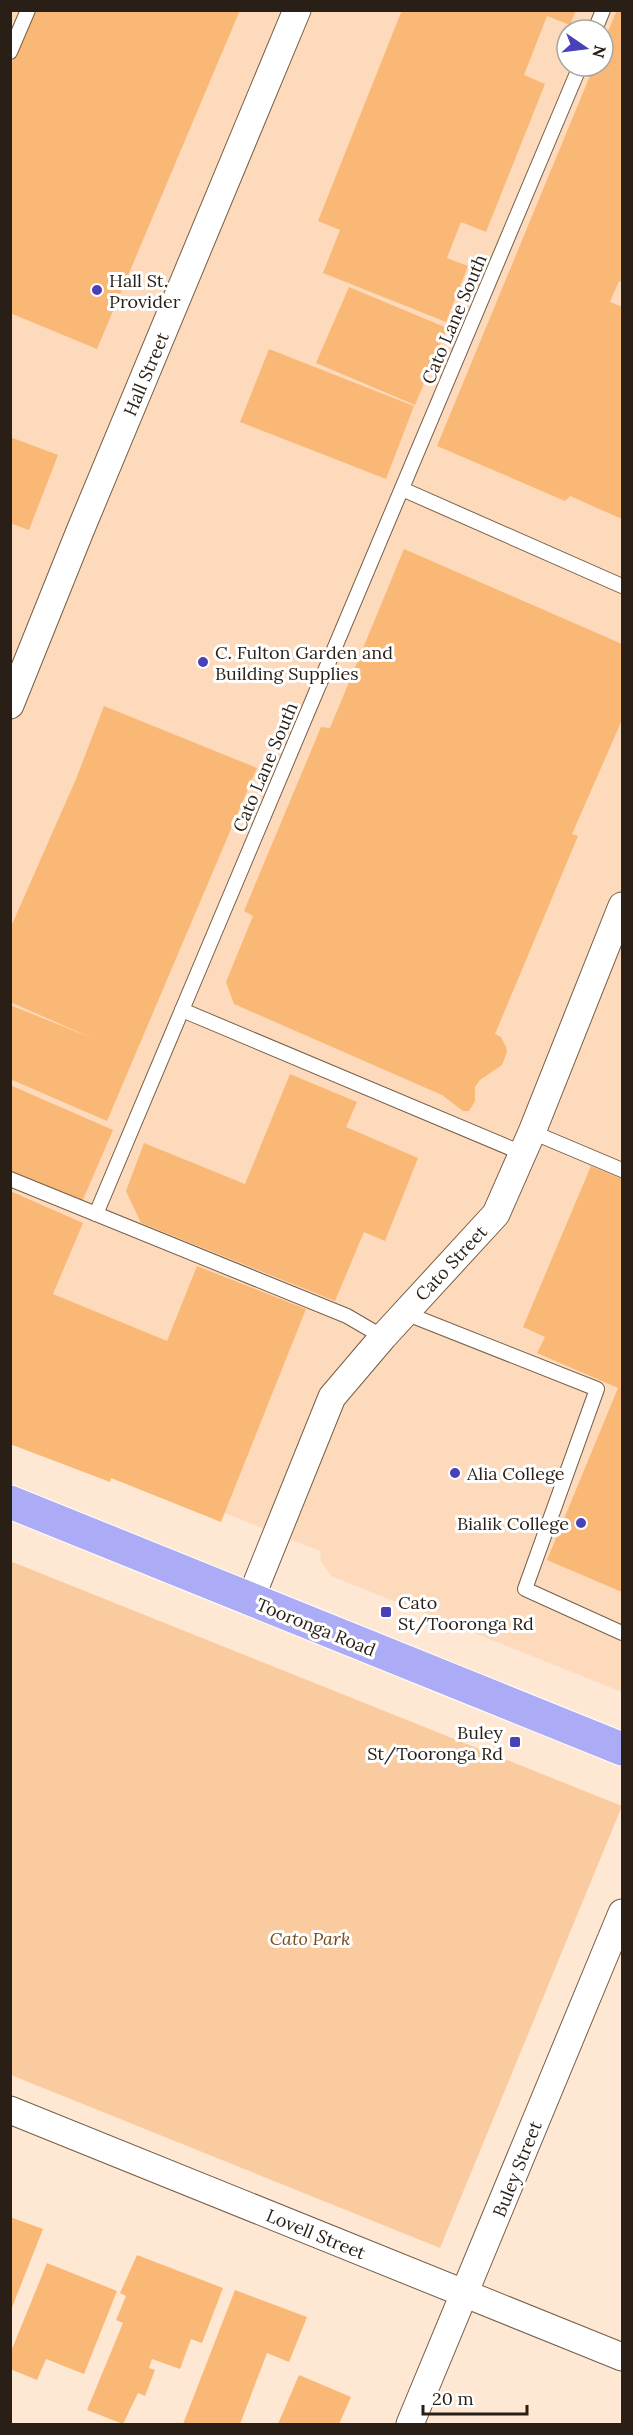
<svg xmlns="http://www.w3.org/2000/svg" width="633" height="2435" viewBox="0 0 633 2435" font-family="Lora,serif">
  <style>
    .built { fill: #fcdabb; fill-rule: evenodd }
    .green { fill: #facb9e }
    .building { fill: #fab876 }
    .lines { fill: none; stroke-linecap: round; stroke-linejoin: round }
    .lane-casing { stroke: #765e47; stroke-width: 16 }
    .street-casing { stroke: #765e47; stroke-width: 29 }
    .primary-casing { stroke: #fff; stroke-width: 35 }
    .lane { stroke: #fff; stroke-width: 14 }
    .street { stroke: #fff; stroke-width: 27 }
    .primary { stroke: #abacf5; stroke-width: 33 }
    .poi-dot { fill: #4841b7; stroke: #fff; stroke-width: 2 }
    .labels { text-anchor: middle; dominant-baseline: central; stroke-width: 6; stroke-linejoin: round; paint-order: stroke }
    .poi-label { font-size: 18px; fill: #291f16; stroke: #fff; text-anchor: start }
    .street-label { font-size: 18px; fill: #291f16; stroke: #fff }
    .park-label { font-size: 18px; font-style: italic; fill: #774b1b; stroke: #fff }
  </style>
  <rect width="100%" height="100%" fill="#fee8d3"/>
  <path class="built" d="M10 11H622V1692L331 1576 321 1561 320 1551 11 1428ZM567 30H603V66H567Z"/>
  <polygon class="green" points="10,1561 622,1806 440,2248 11,2075"/>
  <g class="building">
    <polygon points="34,10 240,10 97,349 10,313 10,67"/>
    <polygon points="402,10 576,10 570,25 547,16 524,75 545,84 486,232 461,222 447,258 468,266 446,322 323,273 340,230 318,221"/>
    <polygon points="617,10 622,10 622,283 619,281 610,302 622,307 622,519 570,496 565,501 437,446 594,66 603,66 603,43"/>
    <polygon points="349,287 447,328 415,405 316,363"/>
    <polygon points="269,349 414,406 386,479 240,422"/>
    <polygon points="10,437 58,455 29,530 10,523"/>
    <polygon points="404,549 622,644 622,720 572,834 578,836 495,1034 501,1037 506,1047 507,1052 502,1065 480,1080 475,1087 475,1101 469,1111 463,1111 442,1095 234,1004 226,982 253,916 244,911 321,727 330,728"/>
    <polygon points="104,706 257,768 107,1121 10,1079 10,1005 92,1038 10,1002 10,929 76,779"/>
    <polygon points="290,1074 357,1102 346,1127 418,1158 385,1241 364,1232 335,1301 141,1223 126,1191 144,1143 245,1184"/>
    <polygon points="10,1085 113,1130 82,1202 10,1171"/>
    <polygon points="591,1166 622,1179 622,1592 547,1560 618,1388 537,1353 545,1337 523,1327"/>
    <polygon points="10,1191 83,1223 53,1294 167,1341 197,1266 306,1309 221,1522 111,1478 110,1482 10,1444"/>
    <polygon points="10,2217 43,2229 11,2310 10,2310"/>
    <polygon points="137,2255 223,2288 202,2343 191,2339 180,2369 152,2359 149,2368 155,2370 145,2396 138,2393 123,2424 87,2410 123,2323 116,2320 126,2296 120,2293"/>
    <polygon points="47,2263 117,2291 84,2374 46,2359 37,2380 10,2369 10,2354"/>
    <polygon points="235,2290 307,2317 289,2362 267,2353 240,2424 183,2424"/>
    <polygon points="299,2375 351,2397 339,2424 278,2424"/>
  </g>
  <g class="lines">
    <defs>
      <g id="lane">
        <polyline points="595,30 603,10"/>
        <polyline points="10,52 28,10"/>
        <polyline points="402,489 622,586"/>
        <polyline points="532,1132 622,1170"/>
        <polyline points="522,1153 182,1010 580,66"/>
        <polyline points="10,1179 347,1316 383,1337"/>
        <polyline points="96,1214 182,1010"/>
        <polyline points="405,1313 597,1389 525,1589 622,1633"/>
      </g>
      <g id="street">
        <polyline points="10,705 80,531 297,10"/>
        <polyline points="250,1600 332,1397 383,1337 496,1214 532,1132 622,906"/>
        <polyline points="10,2110 622,2357"/>
        <polyline points="410,2424 622,1913"/>
      </g>
      <polyline id="primary" points="10,1502 622,1749"/>
    </defs>
    <use href="#lane" class="lane-casing"/>
    <use href="#street" class="street-casing"/>
    <use href="#primary" class="primary-casing"/>
    <use href="#lane" class="lane"/>
    <use href="#street" class="street"/>
    <use href="#primary" class="primary"/>
  </g>
  <g class="poi-dot">
    <circle cx="97" cy="290" r="6"/>
    <circle cx="203" cy="662" r="6"/>
    <circle cx="455" cy="1473" r="6"/>
    <circle cx="581" cy="1523" r="6"/>
    <rect x="380" y="1606" width="12" height="12" rx="3"/>
    <rect x="509" y="1736" width="12" height="12" rx="3"/>
  </g>
  <g class="labels">
    <g class="poi-label">
      <text x="109" y="280">Hall St.<tspan x="109" dy="21">Provider</tspan></text>
      <text x="215" y="652">C. Fulton Garden and<tspan x="215" dy="21">Building Supplies</tspan></text>
      <text x="467" y="1473">Alia College</text>
      <text x="569" y="1523" text-anchor="end">Bialik College</text>
      <text x="398" y="1602">Cato<tspan x="398" dy="21">St/Tooronga Rd</tspan></text>
      <text x="503" y="1732" text-anchor="end">Buley<tspan x="503" dy="21">St/Tooronga Rd</tspan></text>
    </g>
    <g class="street-label">
      <text transform="translate(454 319) rotate(-67)">Cato Lane South</text>
      <text transform="translate(146 374) rotate(-67)">Hall Street</text>
      <text transform="translate(265 767) rotate(-67)">Cato Lane South</text>
      <text transform="translate(451 1263) rotate(-47)">Cato Street</text>
      <text transform="translate(316 1627) rotate(22)">Tooronga Road</text>
      <text transform="translate(517 2169) rotate(-68)">Buley Street</text>
      <text transform="translate(316 2234) rotate(22)">Lovell Street</text>
    </g>
    <g class="park-label">
      <text x="310" y="1938">Cato Park</text>
    </g>
  </g>
  <rect width="633" height="2435" fill="none" stroke="#291f16" stroke-width="24"/>
  <g transform="translate(585 48) rotate(104)"><circle r="28" fill="#ffffff" stroke="#a9a5a2" stroke-width="1.5"/>
  <path d="M0-4.5L10 22L0 15L-10 22Z" fill="#4841b7"/>
  <text y="-9" font-size="16" font-weight="bold" text-anchor="middle" fill="#291f16">N</text>
  </g>
  <path d="M423 2405v9h104v-9" fill="none" stroke="#291f16" stroke-width="3"/>
  <text x="432" y="2405" font-size="18" fill="#291f16" stroke="#ffffff" stroke-width="4.5" paint-order="stroke">20 m</text>
</svg>
